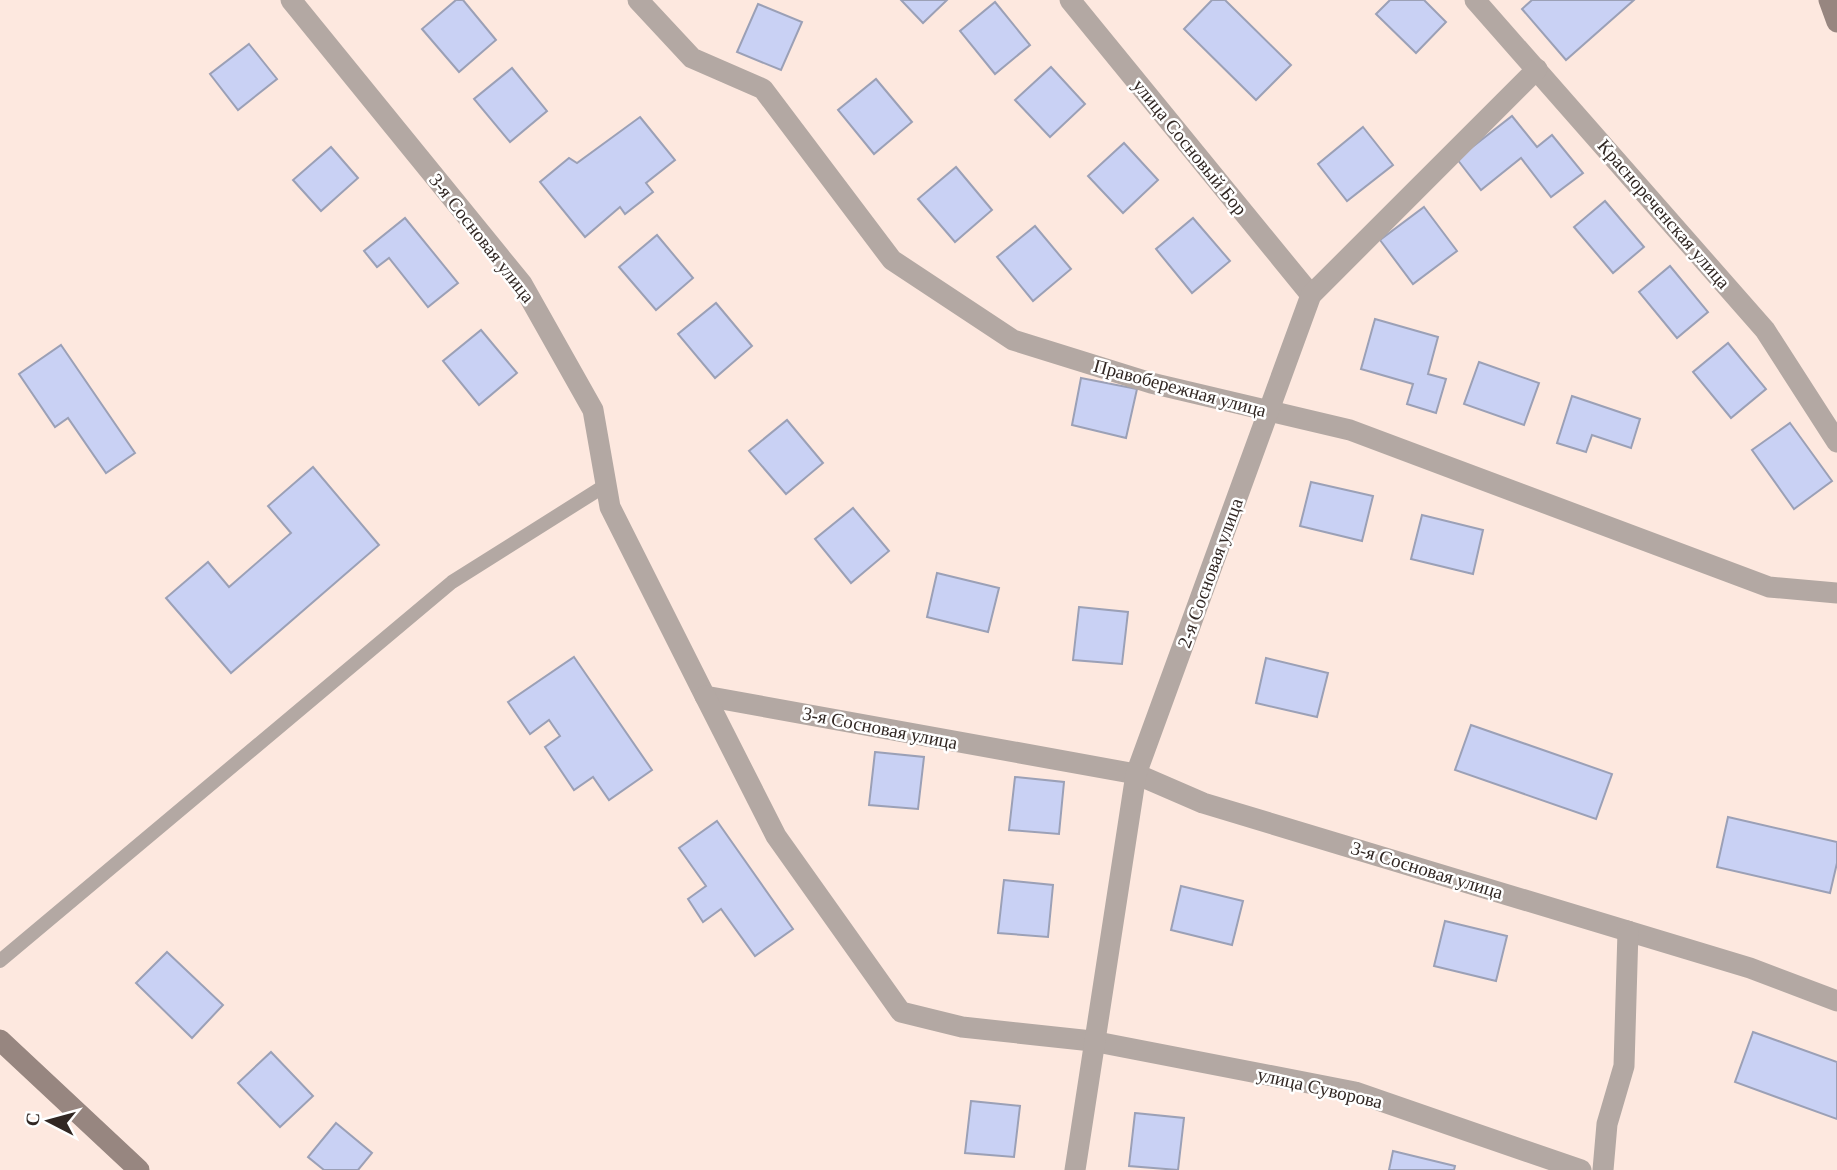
<svg xmlns="http://www.w3.org/2000/svg" width="1837" height="1170" viewBox="0 0 1837 1170" font-family="'Times New Roman',serif">
  <style>
    .building { fill: #c9d1f4; stroke: #9ba0b6; stroke-width: 2 }
    .lines { fill: none; stroke-linecap: round; stroke-linejoin: round }
    .service { stroke: #b3a8a3; stroke-width: 14 }
    .minor { stroke: #b3a8a3; stroke-width: 21 }
    .secondary { stroke: #978680; stroke-width: 21 }
    .labels { text-anchor: middle; dominant-baseline: central; stroke-width: 5; stroke-linejoin: round; paint-order: stroke }
    .street-label { font-size: 19px; fill: #312723; stroke: #fff }
  </style>
  <rect width="100%" height="100%" fill="#fde8df"/>
  <g class="building">
    <polygon points="456,0 463,0 496,40 459,72 422,29"/>
    <polygon points="901,0 947,0 923,23"/>
    <polygon points="1212,0 1225,0 1291,65 1256,100 1184,29"/>
    <polygon points="1390,0 1424,0 1446,22 1416,53 1376,14"/>
    <polygon points="1532,0 1634,0 1566,60 1522,9"/>
    <polygon points="995,2 1030,45 995,74 960,31"/>
    <polygon points="758,4 802,22 781,70 737,52"/>
    <polygon points="249,44 277,79 238,110 210,74"/>
    <polygon points="1051,67 1085,104 1050,137 1015,100"/>
    <polygon points="512,68 547,111 510,142 474,99"/>
    <polygon points="876,79 912,122 874,154 838,110"/>
    <polygon points="1512,116 1537,147 1552,135 1583,173 1551,197 1521,158 1481,190 1457,159"/>
    <polygon points="640,117 675,160 646,183 653,192 625,214 620,207 585,237 540,182 569,158 577,163"/>
    <polygon points="1363,127 1393,165 1347,201 1318,164"/>
    <polygon points="1124,143 1158,180 1123,213 1088,176"/>
    <polygon points="331,147 358,178 321,211 293,180"/>
    <polygon points="956,167 992,210 955,242 918,199"/>
    <polygon points="1605,201 1644,247 1613,273 1574,227"/>
    <polygon points="1424,207 1457,251 1413,284 1380,240"/>
    <polygon points="405,218 458,283 428,307 389,258 377,267 364,251"/>
    <polygon points="1193,218 1230,261 1192,293 1156,249"/>
    <polygon points="1035,226 1071,269 1033,301 997,257"/>
    <polygon points="657,235 693,278 656,310 619,267"/>
    <polygon points="1670,266 1708,312 1677,338 1639,292"/>
    <polygon points="716,303 752,346 715,378 678,334"/>
    <polygon points="1375,319 1438,337 1428,374 1446,379 1436,413 1407,404 1413,384 1361,369"/>
    <polygon points="481,330 517,373 479,405 443,361"/>
    <polygon points="1728,343 1766,389 1731,418 1693,372"/>
    <polygon points="61,345 135,453 106,473 68,418 55,427 19,374"/>
    <polygon points="1479,362 1539,383 1524,425 1464,404"/>
    <polygon points="1081,378 1137,389 1126,438 1072,425"/>
    <polygon points="1572,396 1640,419 1631,448 1592,435 1586,452 1557,443"/>
    <polygon points="787,420 823,463 786,494 749,451"/>
    <polygon points="1790,423 1832,481 1794,509 1752,450"/>
    <polygon points="313,467 379,545 231,673 166,598 208,562 229,587 291,533 268,506"/>
    <polygon points="1311,482 1373,496 1362,541 1300,526"/>
    <polygon points="853,508 889,551 851,583 815,539"/>
    <polygon points="1422,515 1483,530 1473,574 1411,559"/>
    <polygon points="937,573 999,588 988,632 927,617"/>
    <polygon points="1079,607 1128,612 1122,664 1073,660"/>
    <polygon points="574,657 652,770 609,800 593,777 574,790 545,747 560,736 549,720 530,734 508,702"/>
    <polygon points="1266,658 1328,673 1317,717 1256,703"/>
    <polygon points="1471,725 1612,774 1596,819 1455,770"/>
    <polygon points="875,752 924,757 918,809 869,805"/>
    <polygon points="1015,777 1064,782 1059,834 1009,830"/>
    <polygon points="1728,817 1837,842 1837,863 1830,893 1717,867"/>
    <polygon points="717,821 793,929 755,956 721,909 703,922 688,899 706,886 679,848"/>
    <polygon points="1004,880 1053,885 1048,937 998,933"/>
    <polygon points="1181,886 1243,901 1232,945 1171,930"/>
    <polygon points="1445,921 1507,936 1496,981 1434,966"/>
    <polygon points="167,952 223,1005 192,1038 136,983"/>
    <polygon points="1753,1032 1837,1062 1837,1119 1735,1082"/>
    <polygon points="271,1052 313,1096 280,1127 238,1083"/>
    <polygon points="971,1101 1020,1106 1014,1157 965,1153"/>
    <polygon points="1135,1113 1184,1118 1178,1170 1129,1166"/>
    <polygon points="336,1123 372,1153 358,1170 324,1170 308,1157"/>
    <polygon points="1393,1151 1455,1166 1454,1170 1389,1170"/>
  </g>
  <g class="lines">
    <polyline class="service" points="0,961 452,582 606,485"/>
    <g class="minor">
      <polyline points="291,0 522,284 593,410 610,507 705,696 1136,774 1203,803 1750,968 1837,1001"/>
      <polyline points="638,0 692,58 763,89 892,260 1013,340 1151,383 1350,430 1769,587 1837,593"/>
      <polyline points="1070,0 1311,295"/>
      <polyline points="1475,0 1765,330 1837,442"/>
      <polyline points="705,696 776,836 901,1012 962,1027 1092,1041 1355,1092 1581,1170"/>
      <polyline points="1075,1170 1136,774 1311,295 1537,69"/>
      <polyline points="1603,1170 1607,1124 1624,1066 1628,931"/>
    </g>
    <g class="secondary">
      <polyline points="1829,0 1837,22"/>
      <polyline points="0,1040 139,1170"/>
    </g>
  </g>
  <g class="labels">
    <g class="street-label">
      <text transform="translate(1190 147) rotate(51)">улица Сосновый Бор</text>
      <text transform="translate(1664 214) rotate(49)">Краснореченская улица</text>
      <text transform="translate(482 238) rotate(52)">3-я Сосновая улица</text>
      <text transform="translate(1180 388) rotate(15)">Правобережная улица</text>
      <text transform="translate(1210 573) rotate(-70)">2-я Сосновая улица</text>
      <text transform="translate(880 728) rotate(11)">3-я Сосновая улица</text>
      <text transform="translate(1427 870) rotate(17)">3-я Сосновая улица</text>
      <text transform="translate(1320 1088) rotate(13)">улица Суворова</text>
    </g>
  </g>
  <g transform="translate(49 1121) rotate(276)" stroke="#ffffff" stroke-width="5" paint-order="stroke">
  <path d="M0-5L12 26L0 18L-12 26Z" fill="#312723"/>
  <text y="-10" font-size="19" font-weight="bold" text-anchor="middle" fill="#312723">С</text>
  </g>
</svg>
